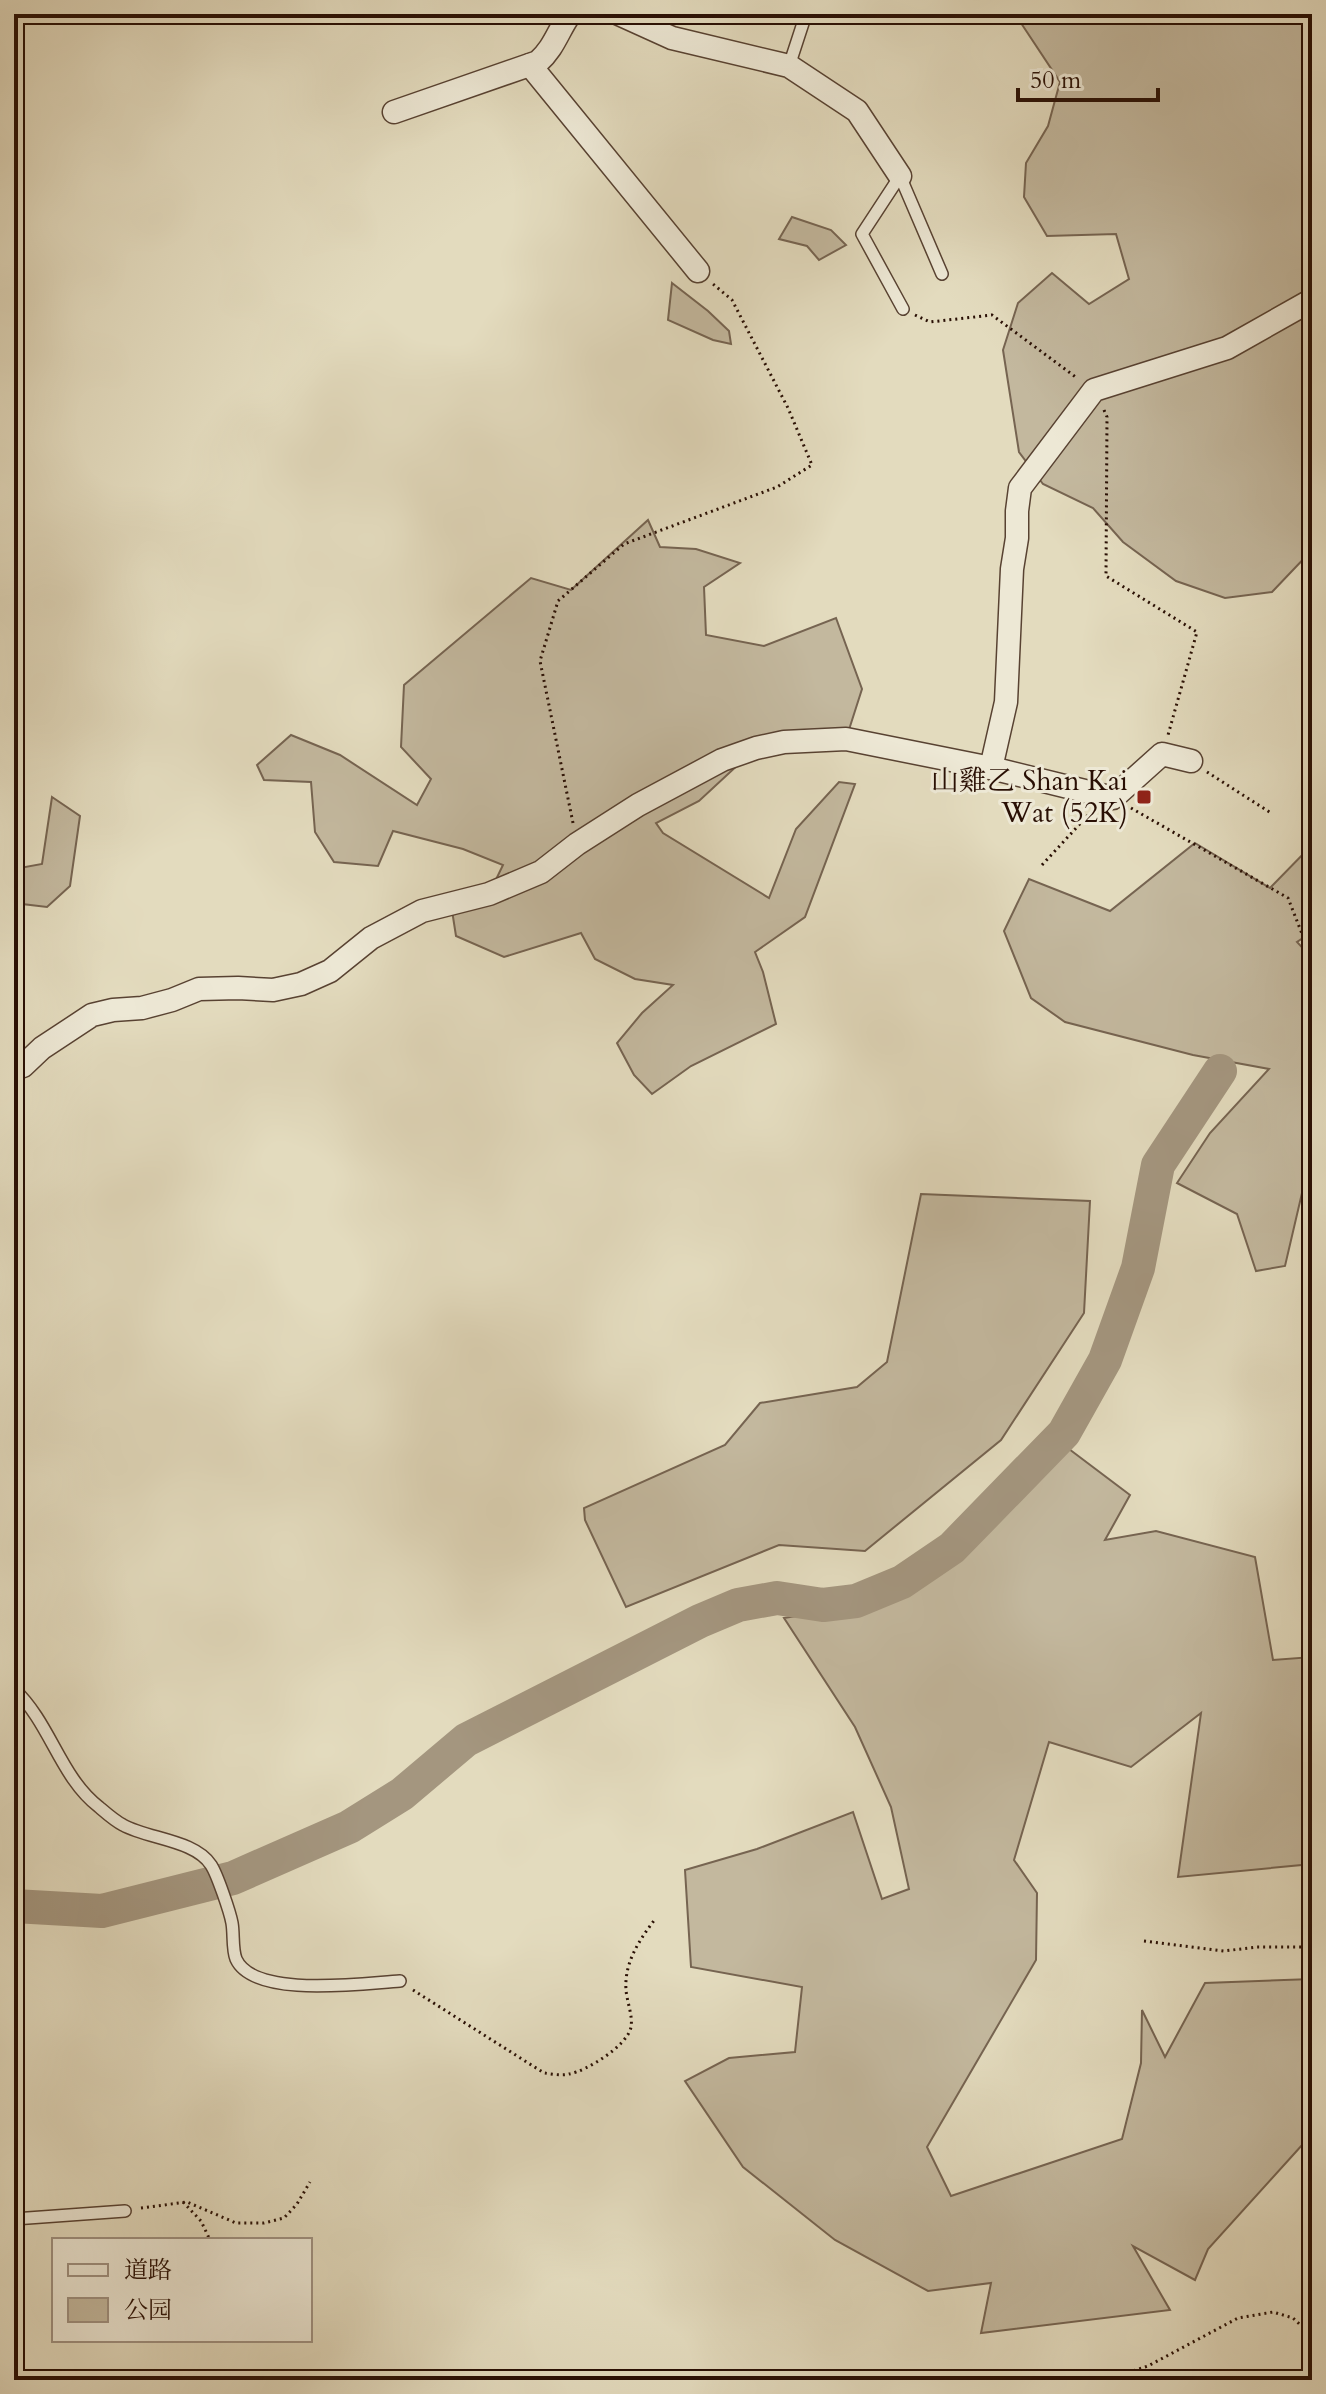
<svg xmlns="http://www.w3.org/2000/svg" width="1326" height="2394" viewBox="0 0 1326 2394" font-family="Cardo,'Noto Serif SC',serif">
  <style>
    .green { fill: #c3b89e; stroke: #766451; stroke-width: 2 }
    .lines { fill: none; stroke-linecap: round; stroke-linejoin: round }
    .river { stroke: #a4967f; stroke-width: 34 }
    .service-casing { stroke: #584232; stroke-width: 14 }
    .minor-casing { stroke: #584232; stroke-width: 25 }
    .path { stroke: #290f04; stroke-width: 3; stroke-dasharray: 2 4; stroke-linecap: butt }
    .service { stroke: #ede8d5; stroke-width: 11 }
    .minor { stroke: #ede8d5; stroke-width: 22 }
    .poi-dot { fill: #8f2418; stroke: #ede8d5; stroke-width: 3 }
    .labels { text-anchor: middle; dominant-baseline: central; stroke-width: 6; stroke-linejoin: round; paint-order: stroke }
    .poi-label { font-size: 28px; fill: #290f04; stroke: #ede8d5; text-anchor: end }
  </style>
  <rect width="100%" height="100%" fill="#e3dbbe"/>
  <filter id="stains"><feTurbulence type="fractalNoise" baseFrequency=".0025" numOctaves="4"/><feColorMatrix values="0 0 0 0 .2 0 0 0 0 .09 0 0 0 0 .02 0 0 0 .5 -.17"/></filter>
  <radialGradient id="worn" r=".72"><stop offset=".6" stop-color="#630" stop-opacity="0"/><stop offset="1" stop-color="#630" stop-opacity=".3"/></radialGradient>
  <g class="green">
    <polygon points="1015,14 1312,14 1312,550 1272,592 1225,598 1176,581 1123,542 1093,508 1043,484 1019,452 1003,350 1018,303 1052,273 1089,304 1129,279 1116,234 1047,236 1024,197 1026,163 1048,126 1060,82"/>
    <polygon points="792,217 831,230 846,245 819,260 807,246 779,239"/>
    <polygon points="672,283 708,311 729,331 731,344 713,340 668,320"/>
    <polygon points="648,520 660,547 696,549 740,563 704,587 706,635 764,646 836,618 862,689 846,739 741,762 699,801 656,823 663,833 769,898 796,829 839,782 855,784 805,917 755,952 763,972 776,1024 691,1066 652,1094 634,1075 617,1043 642,1013 673,985 635,979 595,959 581,933 504,957 456,936 451,904 489,894 503,865 463,849 393,831 378,866 334,862 315,832 311,782 264,780 257,765 291,735 340,755 417,805 431,779 401,747 404,685 531,578 571,590"/>
    <polygon points="52,797 80,816 70,886 47,907 14,903 14,869 42,864"/>
    <polygon points="1195,843 1270,888 1312,845 1312,932 1297,942 1312,958 1312,1162 1302,1193 1285,1266 1256,1271 1237,1214 1177,1183 1210,1133 1269,1069 1193,1055 1065,1022 1031,998 1004,931 1029,879 1110,911"/>
    <polygon points="921,1194 1090,1201 1084,1313 1001,1440 865,1551 779,1545 626,1607 585,1520 584,1508 725,1445 760,1403 857,1387 887,1362"/>
    <polygon points="1069,1449 1130,1495 1105,1540 1156,1531 1255,1557 1273,1660 1312,1657 1312,1864 1178,1877 1201,1713 1131,1767 1049,1742 1014,1860 1037,1893 1036,1960 927,2147 951,2196 1122,2139 1141,2063 1142,2010 1165,2057 1205,1983 1312,1979 1312,2134 1208,2249 1195,2280 1133,2246 1170,2310 981,2333 991,2283 928,2291 835,2240 743,2167 685,2081 729,2058 795,2052 802,1987 691,1967 685,1870 757,1849 853,1812 882,1899 909,1889 891,1807 855,1727 784,1618 893,1600"/>
  </g>
  <g class="lines">
    <polyline class="river" points="14,1906 102,1911 233,1878 349,1827 402,1794 466,1740 700,1621 738,1605 777,1598 823,1605 856,1601 902,1582 952,1548 1064,1433 1105,1360 1138,1268 1158,1165 1220,1071"/>
    <defs>
      <g id="service">
        <polyline points="789,66 806,14"/>
        <polyline points="900,176 862,234 903,309"/>
        <polyline points="900,176 942,274"/>
        <path d="M14 1689C51 1724 60 1777 99 1807 106 1813 115 1821 123 1825 148 1839 195 1840 211 1865 217 1874 230 1912 232 1923 234 1934 232 1949 236 1959 254 1999 364 1983 400 1981"/>
        <polyline points="14,2219 125,2211"/>
      </g>
      <g id="minor">
        <polyline points="619,14 672,38 789,66 857,111 900,176"/>
        <polyline points="530,65 698,271"/>
        <path d="M394 112 538 62C554 48 558 31 570 14"/>
        <polyline points="991,768 1006,702 1012,569 1017,538 1017,511 1020,488 1094,390 1227,348 1312,300"/>
        <polyline points="14,1069 23,1066 42,1048 92,1015 113,1010 142,1008 172,1000 199,989 238,988 273,990 301,984 330,971 371,938 422,911 489,894 541,872 577,844 638,805 722,760 756,748 784,742 846,739 991,768 1113,798 1162,754 1191,761"/>
      </g>
    </defs>
    <use href="#service" class="service-casing"/>
    <use href="#minor" class="minor-casing"/>
    <g class="path">
      <polyline points="915,315 930,322 992,315 1077,378"/>
      <polyline points="1104,410 1107,417 1106,576 1197,632 1168,735"/>
      <polyline points="1207,772 1271,813"/>
      <polyline points="1131,808 1288,898 1306,944 1312,952"/>
      <polyline points="573,823 540,661 558,601 624,544 777,487 812,465 788,408 732,300 713,284"/>
      <polyline points="1042,865 1090,813"/>
      <polyline points="1144,1941 1224,1951 1257,1947 1312,1947"/>
      <path d="M413 1990 544 2073C552 2074 562 2076 569 2074 587 2071 628 2045 631 2027 633 2016 627 2002 626 1990 624 1962 640 1939 656 1918"/>
      <polyline points="183,2202 201,2221 210,2240"/>
      <polyline points="141,2208 187,2202 236,2223 264,2223 284,2218 297,2204 310,2182"/>
      <polyline points="1105,2380 1148,2366 1238,2318 1273,2312 1293,2318 1312,2336"/>
    </g>
    <use href="#service" class="service"/>
    <use href="#minor" class="minor"/>
  </g>
  <rect class="poi-dot" x="1136" y="789" width="16" height="16" rx="4"/>
  <g class="labels">
    <g class="poi-label">
      <text x="1128" y="781">山雞乙 Shan Kai<tspan x="1128" dy="32">Wat (52K)</tspan></text>
    </g>
  </g>
  <rect width="1326" height="2394" fill="none" stroke="#e3dbbe" stroke-width="48"/>
  <rect x="16" y="16" width="1294" height="2362" fill="none" stroke="#290f04" stroke-width="4"/>
  <rect x="24" y="24" width="1278" height="2346" fill="none" stroke="#290f04" stroke-width="2"/>
  <rect x="52" y="2238" width="260" height="104" fill="#ede8d5" stroke="#9f9181" stroke-width="2"/>
  <rect x="68" y="2264" width="40" height="12" fill="#ede8d5" stroke="#9f9181" stroke-width="2"/>
  <text x="124" y="2278" font-size="24" fill="#290f04">道路</text>
  <rect x="68" y="2298" width="40" height="24" fill="#c3b89e" stroke="#9f9181" stroke-width="2"/>
  <text x="124" y="2318" font-size="24" fill="#290f04">公园</text>
  <path d="M1018 88v12h140v-12" fill="none" stroke="#290f04" stroke-width="4"/>
  <text x="1030" y="88" font-size="24" fill="#290f04" stroke="#ede8d5" stroke-width="6" paint-order="stroke">50 m</text>
  <rect width="100%" height="100%" filter="url(#stains)"/>
  <rect width="100%" height="100%" fill="url(#worn)"/>
</svg>
